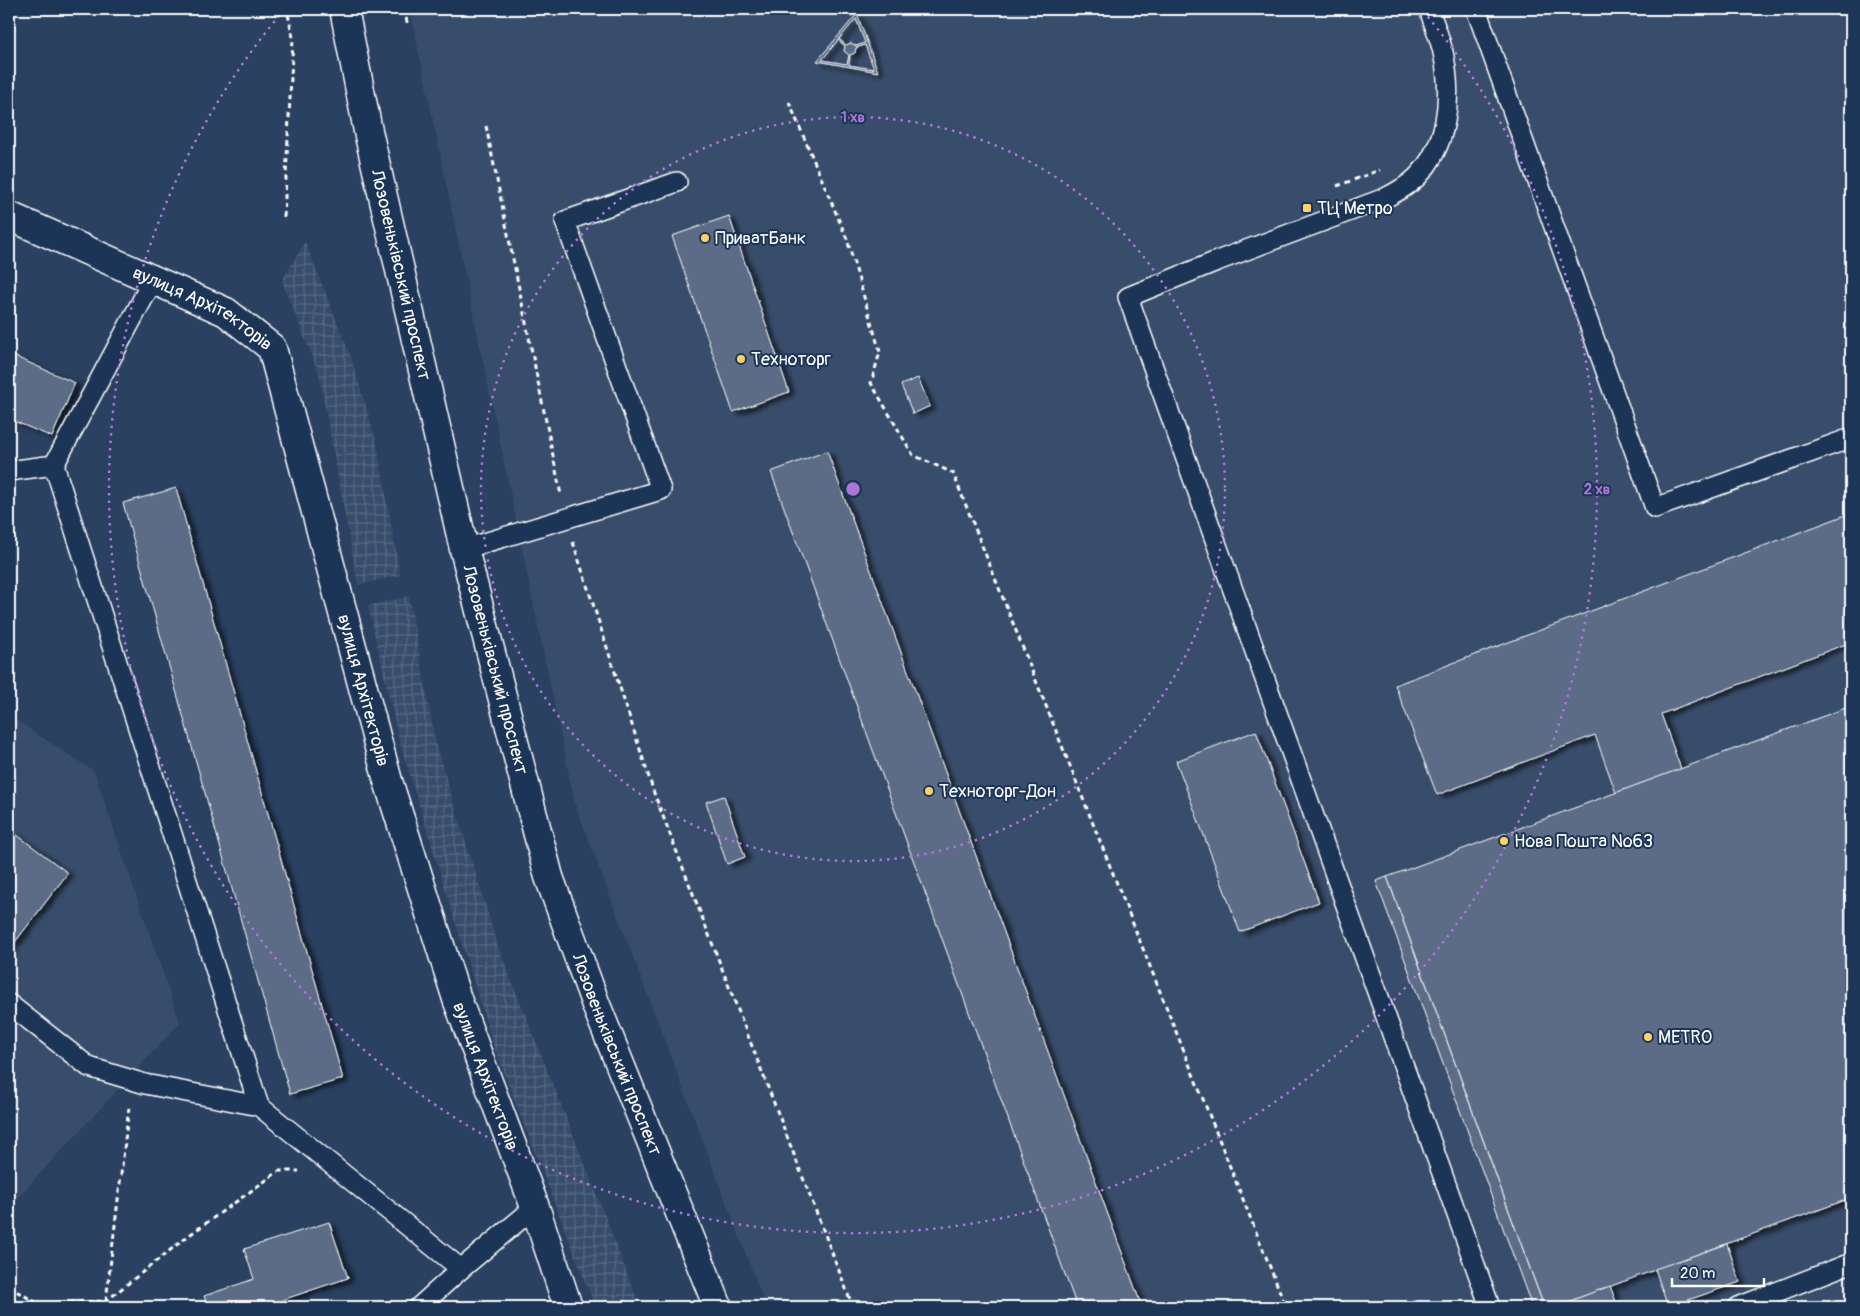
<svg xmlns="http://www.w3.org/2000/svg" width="1860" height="1316" viewBox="0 0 1860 1316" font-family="Pangolin,sans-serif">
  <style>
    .built { fill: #394e6c }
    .industrial { fill: url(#industrial-grid) }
    .building { fill: #5b6c86; stroke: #fff; fill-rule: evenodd; filter: url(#shadow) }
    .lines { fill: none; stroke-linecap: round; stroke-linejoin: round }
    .service-casing { stroke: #fff; stroke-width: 22 }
    .minor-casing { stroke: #fff; stroke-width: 31 }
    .trunk-casing { stroke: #fff; stroke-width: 31 }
    .path { stroke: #fff; stroke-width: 3; stroke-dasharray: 5 4; stroke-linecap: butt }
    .service { stroke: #1d3557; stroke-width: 19 }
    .minor { stroke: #1d3557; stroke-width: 28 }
    .trunk { stroke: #1d3557; stroke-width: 28 }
    .ring { fill: none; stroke: #a976d5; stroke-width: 2.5; stroke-dasharray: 2.5 5 }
    .poi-dot { fill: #ffd166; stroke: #1d3557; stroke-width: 2 }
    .labels { text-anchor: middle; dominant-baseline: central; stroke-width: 4; stroke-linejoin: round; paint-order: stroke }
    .poi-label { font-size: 18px; fill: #fff; stroke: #1d3557; text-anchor: start }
    .street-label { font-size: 18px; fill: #fff; stroke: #1d3557 }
    .centre { fill: #a976d5; stroke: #1d3557; stroke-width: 2.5 }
    .ring-label { font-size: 15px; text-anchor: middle; font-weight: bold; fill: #a976d5; stroke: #1d3557; stroke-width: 4; stroke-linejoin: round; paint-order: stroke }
  </style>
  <defs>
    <pattern id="industrial-grid" width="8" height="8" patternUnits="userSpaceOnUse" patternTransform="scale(1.25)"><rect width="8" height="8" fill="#394e6c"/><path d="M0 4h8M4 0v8" fill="none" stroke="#576982"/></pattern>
    <filter id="shadow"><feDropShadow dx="5.5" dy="3" stdDeviation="2.5" flood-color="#0009"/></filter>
  </defs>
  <rect width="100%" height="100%" fill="#2a4161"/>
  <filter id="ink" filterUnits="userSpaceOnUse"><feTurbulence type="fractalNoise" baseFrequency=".02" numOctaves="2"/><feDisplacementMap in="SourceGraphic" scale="10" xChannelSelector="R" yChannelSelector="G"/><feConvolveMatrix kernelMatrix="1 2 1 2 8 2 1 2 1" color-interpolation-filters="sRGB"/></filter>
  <g filter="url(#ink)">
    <g class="built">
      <polygon points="410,9 1851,9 1851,1307 766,1307 575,804"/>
      <polygon points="9,716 94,771 180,1023 9,1207"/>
    </g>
    <g class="industrial">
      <polygon points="305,242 351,357 377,444 400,575 358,585 319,374 282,281"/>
      <polygon points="409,596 436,746 499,949 591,1180 640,1307 595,1307 494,1047 400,743 368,606"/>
    </g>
    <g class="building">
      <path d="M857 14 878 72 817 61ZM856 19 865 43 856 46 851 43 846 45 839 39ZM838 40 845 46 844 51 849 55 847 64 822 60ZM865 45 874 69 849 65 850 55 855 53 856 48Z"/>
      <polygon points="729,216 789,392 733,412 672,236"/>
      <polygon points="9,354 75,383 52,437 9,419"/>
      <polygon points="918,378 930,406 913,414 901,385"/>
      <polygon points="827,451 1142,1307 1077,1307 771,472"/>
      <polygon points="176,488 343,1079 290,1094 123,503"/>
      <polygon points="1851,513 1851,642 1661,714 1681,769 1616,793 1595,735 1437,795 1395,685"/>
      <polygon points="1851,706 1851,1198 1554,1307 1544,1307 1387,877"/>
      <polygon points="1256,731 1319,902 1240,932 1176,761"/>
      <polygon points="724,796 745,857 727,864 706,802"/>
      <polygon points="13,832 68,873 9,950 9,838"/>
      <polygon points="1387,877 1544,1307 1532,1307 1376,881"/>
      <polygon points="329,1222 348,1278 282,1300 284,1307 208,1307 204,1296 254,1279 244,1249"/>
      <polygon points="1727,1244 1740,1282 1668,1307 1655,1269"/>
      <polygon points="1610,1286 1618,1307 1554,1307"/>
    </g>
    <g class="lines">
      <defs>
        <g id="service">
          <path d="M1429 9C1434 25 1441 40 1444 57 1452 98 1448 145 1417 177 1408 186 1397 192 1385 198L1217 261 1128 297 1490 1307"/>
          <polyline points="1476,9 1655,508 1851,438"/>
          <polyline points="153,280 54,465 259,1106 461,1269"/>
          <polyline points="9,471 54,465"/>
          <polyline points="464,549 661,490 565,221 677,182"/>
          <polyline points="9,1004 89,1067 145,1084 259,1106"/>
          <polyline points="419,1307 461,1269 535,1207"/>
          <polyline points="1738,1307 1851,1263"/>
        </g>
        <g id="minor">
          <path id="s1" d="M9 216 226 312 272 348 388 781 457 999 535 1207 568 1307"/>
        </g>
        <g id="trunk">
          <path id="s2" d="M344 9 368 131 464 549 549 877 596 1005 718 1307"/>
        </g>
      </defs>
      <use href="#service" class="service-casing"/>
      <use href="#minor" class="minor-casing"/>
      <use href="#trunk" class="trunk-casing"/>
      <g class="path">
        <polyline points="405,9 407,23"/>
        <polyline points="789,102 847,239 880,352 871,383 913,455 953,473 1286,1307"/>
        <polyline points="486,126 561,495"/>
        <polyline points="1337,186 1380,170"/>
        <polyline points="284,217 293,38 287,9"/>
        <polyline points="573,542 654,793 853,1307"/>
        <polyline points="9,1287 39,1304"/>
        <polyline points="34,1307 39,1304 106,1301 188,1236 279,1171 299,1171"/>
        <polyline points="100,1307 106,1301 129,1107"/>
      </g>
      <use href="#service" class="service"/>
      <use href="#minor" class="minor"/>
      <use href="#trunk" class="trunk"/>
    </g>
  </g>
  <g class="ring">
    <circle cx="853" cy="489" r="372"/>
    <path d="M1423 11A744 744 0 1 1 283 11"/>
  </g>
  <g class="poi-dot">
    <rect x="1302" y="203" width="10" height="10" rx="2.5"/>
    <circle cx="705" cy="238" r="5"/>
    <circle cx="741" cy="359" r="5"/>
    <circle cx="929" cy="791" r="5"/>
    <circle cx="1504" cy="841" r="5"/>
    <circle cx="1648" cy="1037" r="5"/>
  </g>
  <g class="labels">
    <g class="poi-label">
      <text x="1317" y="208">ТЦ Метро</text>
      <text x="715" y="238">ПриватБанк</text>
      <text x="751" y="359">Техноторг</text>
      <text x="939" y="791">Техноторг-Дон</text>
      <text x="1514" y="841">Нова Пошта №63</text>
      <text x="1658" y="1037">METRO</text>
    </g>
    <g class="street-label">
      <text stroke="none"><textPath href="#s2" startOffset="272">Лозовеньківський проспект</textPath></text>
      <text stroke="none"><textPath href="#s1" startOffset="215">вулиця Архітекторів</textPath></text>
      <text stroke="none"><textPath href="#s2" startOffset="678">Лозовеньківський проспект</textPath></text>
      <text stroke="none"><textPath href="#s1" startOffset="650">вулиця Архітекторів</textPath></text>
      <text stroke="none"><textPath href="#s2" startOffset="1082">Лозовеньківський проспект</textPath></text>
      <text stroke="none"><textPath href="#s1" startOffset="1055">вулиця Архітекторів</textPath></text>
    </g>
  </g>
  <circle cx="853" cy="489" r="8" class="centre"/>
  <g class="ring-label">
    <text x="853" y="122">1 хв</text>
    <text x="1597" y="494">2 хв</text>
  </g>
  <rect width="1860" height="1316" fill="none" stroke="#1d3557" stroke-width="30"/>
  <rect x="15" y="15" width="1830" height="1286" fill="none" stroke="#fff" stroke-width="2" filter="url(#ink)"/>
  <path d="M1672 1278v8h92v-8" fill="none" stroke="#ffffff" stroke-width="2.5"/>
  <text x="1680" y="1278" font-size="15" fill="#ffffff" stroke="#1d3557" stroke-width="4" paint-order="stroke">20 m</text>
</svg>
